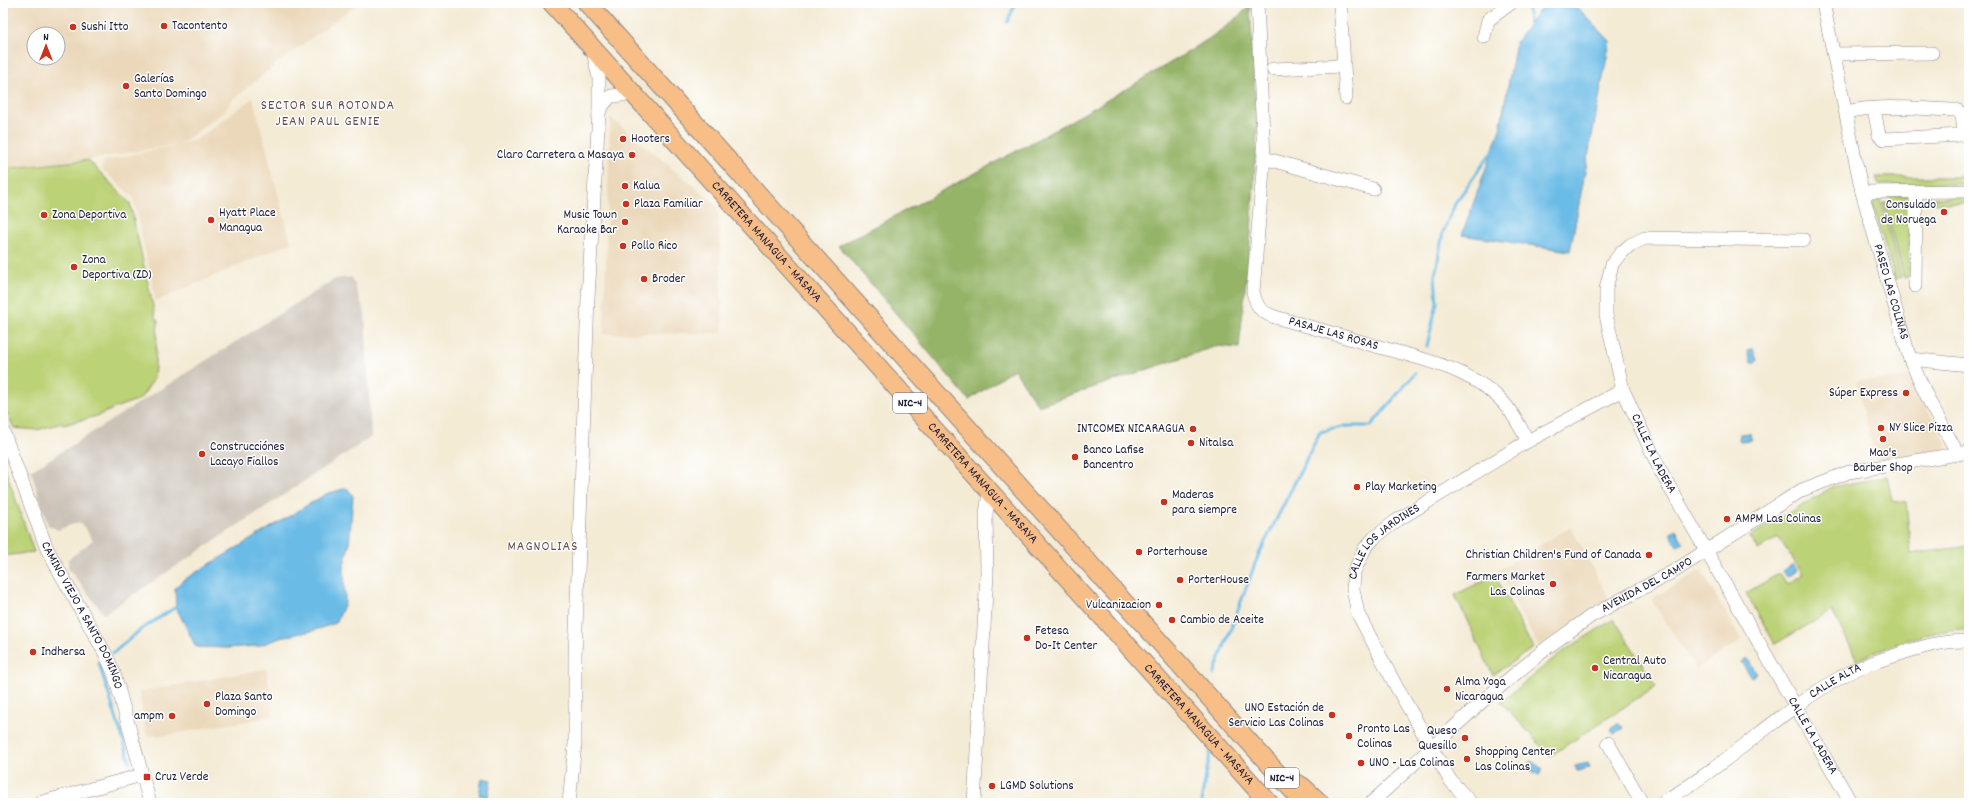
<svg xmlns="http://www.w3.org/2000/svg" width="1972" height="806" viewBox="0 0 1972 806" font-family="Dekko,sans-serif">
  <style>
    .built { fill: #ebd8ba; fill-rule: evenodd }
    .industrial { fill: #cbc3b8 }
    .green { fill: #bcd276; stroke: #6f7a58 }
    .forest { fill: #95b467; stroke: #5c6b51 }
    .water { fill: #6bbbe6; stroke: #466e90 }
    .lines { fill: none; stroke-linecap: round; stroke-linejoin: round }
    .stream { stroke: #6bbbe6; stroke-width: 3 }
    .minor-casing { stroke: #8b8688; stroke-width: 14 }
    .highway-casing { stroke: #8b8688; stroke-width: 20 }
    .minor { stroke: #fff; stroke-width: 13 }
    .highway { stroke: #f7be88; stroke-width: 18 }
    .poi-dot { fill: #c8321e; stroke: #fff; stroke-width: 1.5 }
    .labels { text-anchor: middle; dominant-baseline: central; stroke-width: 3; stroke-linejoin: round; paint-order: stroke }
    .shield { fill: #fff; stroke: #646476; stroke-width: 1 }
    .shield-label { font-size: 12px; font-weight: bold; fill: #22223b }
    .poi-label { font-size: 13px; fill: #22223b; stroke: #fff; text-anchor: start }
    .street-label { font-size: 13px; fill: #22223b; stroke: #fff }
    .neighbourhood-label { font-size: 14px; letter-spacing: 1px; fill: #684d4e; stroke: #fff }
  </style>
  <rect width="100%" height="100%" fill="#fff"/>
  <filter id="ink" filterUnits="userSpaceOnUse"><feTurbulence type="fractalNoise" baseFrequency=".025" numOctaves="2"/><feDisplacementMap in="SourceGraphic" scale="8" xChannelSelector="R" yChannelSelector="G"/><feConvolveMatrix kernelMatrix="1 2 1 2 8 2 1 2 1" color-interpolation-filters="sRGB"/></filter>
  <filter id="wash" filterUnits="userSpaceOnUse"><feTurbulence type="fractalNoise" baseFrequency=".012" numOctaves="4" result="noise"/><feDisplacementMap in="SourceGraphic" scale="16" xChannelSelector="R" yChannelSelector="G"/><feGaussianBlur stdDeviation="0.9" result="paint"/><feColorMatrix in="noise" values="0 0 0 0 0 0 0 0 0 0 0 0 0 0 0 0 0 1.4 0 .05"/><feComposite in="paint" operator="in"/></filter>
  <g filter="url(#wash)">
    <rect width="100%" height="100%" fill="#f4ebd5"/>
    <g class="built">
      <path d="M3 3H358L269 70 231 101 226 110 182 143 88 160 3 169ZM34 34H58V58H34Z"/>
      <polygon points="253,98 291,243 156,301 133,197 102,169 104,161 196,140"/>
      <polygon points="610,117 719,207 723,333 604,334"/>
      <polygon points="1908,377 1947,443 1946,448 1944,452 1876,463 1856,381"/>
      <polygon points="1571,527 1609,599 1538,646 1498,570"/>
      <polygon points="1701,570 1741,640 1696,669 1651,599"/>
      <polygon points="266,669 274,716 167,735 147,736 139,692"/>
    </g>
    <polygon class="industrial" points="352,277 365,314 371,437 104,614 68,568 69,559 93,540 84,527 79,522 58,530 48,525 31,471 335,279"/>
    <g class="green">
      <polygon points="88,160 130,203 156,320 158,320 154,379 140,399 120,406 97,416 63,425 62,423 37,430 14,428 3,404 3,169"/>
      <polygon points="1876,177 1969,177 1969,184 1879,185"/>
      <polygon points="1880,195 1901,277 1895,279 1873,205 1874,201"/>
      <polygon points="1890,195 1910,195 1909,277 1904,278 1884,203 1890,203"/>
      <polygon points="1969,197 1969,203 1926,203 1926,198"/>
      <polygon points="3,463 34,552 3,556"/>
      <path d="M1887 476 1892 500 1906 502 1911 554 1969 546V629C1930 629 1893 645 1857 660L1832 611 1775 644 1746 593 1780 573 1787 585 1803 574 1778 537 1758 550 1750 536 1832 487Z"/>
      <polygon points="1495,575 1533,648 1493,675 1455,595"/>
      <polygon points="1614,619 1656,686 1550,756 1501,702 1559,654"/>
    </g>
    <path class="forest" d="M1250 6 1257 133 1251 233 1239 348 1217 346 1038 406 1014 369 969 400 839 246C937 193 1037 142 1133 85 1172 61 1217 38 1250 6Z"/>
    <g class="water">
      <polygon points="1576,6 1610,41 1570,251 1462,235 1500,129 1516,42 1542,7"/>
      <polygon points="1750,349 1753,349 1757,360 1755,363 1751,363 1747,351"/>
      <polygon points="1750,433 1751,440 1740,441 1739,440 1740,434"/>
      <polygon points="347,488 353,496 349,545 344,565 345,603 336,623 312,631 286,636 258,646 227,648 196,647 176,607 175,588 182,581 326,494"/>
      <polygon points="1676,529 1683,543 1677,546 1670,533"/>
      <polygon points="1793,564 1797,570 1787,577 1783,571"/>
      <polygon points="1747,658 1757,674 1751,677 1741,662"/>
      <polygon points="1619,723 1623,728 1613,734 1610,729"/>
      <polygon points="1531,761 1543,769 1539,775 1527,768"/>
      <polygon points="1588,763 1590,768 1577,771 1575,766"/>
      <polygon points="482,778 491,780 488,797 479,795"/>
    </g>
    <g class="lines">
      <g class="stream">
        <polyline points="1528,3 1529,29"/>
        <polyline points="1007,22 1016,3"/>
        <polyline points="1427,346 1437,303 1435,276 1443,232 1456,202 1495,147"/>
        <polyline points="113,653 140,630 176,607"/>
        <polyline points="102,660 99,663 130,762"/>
        <polyline points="1214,674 1258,556 1320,432 1346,426 1371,426 1415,373"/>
        <polyline points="1201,803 1210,753"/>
      </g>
    </g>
  </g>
  <g filter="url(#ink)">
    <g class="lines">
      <defs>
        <g id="minor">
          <path id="s1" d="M1257 3 1264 158 1253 292C1257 307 1260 312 1275 317 1307 326 1339 335 1372 345 1415 357 1468 367 1502 401 1513 412 1520 427 1528 441"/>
          <polyline points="1340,3 1346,98"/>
          <path id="s2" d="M1823 3 1862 192 1910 359 1931 405 1958 454"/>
          <polyline points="1484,37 1488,20 1511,3"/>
          <polyline points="1834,54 1932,53"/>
          <polyline points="1273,69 1343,66"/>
          <polyline points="599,112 603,105 611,96 634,94"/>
          <path d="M1846 112C1881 104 1921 109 1957 110L1962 114 1964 132 1962 135 1884 139 1879 135 1874 109"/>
          <polyline points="1264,158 1373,189"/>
          <polyline points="1862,192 1969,191"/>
          <path id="s3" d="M1804 240 1645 238 1630 245 1620 254 1612 264 1606 289V315L1623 390 1661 472 1851 803"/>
          <polyline points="1915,286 1916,191"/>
          <polyline points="1910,359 1969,365"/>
          <path id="s4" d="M3 431 47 549 106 655 114 673 150 803"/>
          <polyline points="1608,743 1642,803"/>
          <polyline points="39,803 142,775"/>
          <polyline points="569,803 575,744 575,656 588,298 599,112 599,78 593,51"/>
          <polyline points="974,803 987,574 986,515 989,491"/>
          <path id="s5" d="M1371 803 1486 698 1549 646 1591 616 1676 570 1802 490 1849 472 1969 452"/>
          <path id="s6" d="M1471 803 1450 780 1396 686 1358 614 1353 589 1354 572 1365 548 1374 538 1396 521 1528 441 1623 390"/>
          <path id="s7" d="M1661 803C1725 767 1777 713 1841 677 1861 665 1887 658 1909 651 1929 645 1948 640 1969 641"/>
        </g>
        <g id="highway">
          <path id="s8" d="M552 3 1269 803"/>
          <polyline points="587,3 1304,803"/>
          <polyline points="1296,783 1303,787 1320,803"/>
        </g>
      </defs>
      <use href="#minor" class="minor-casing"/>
      <use href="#highway" class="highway-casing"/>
      <use href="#minor" class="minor"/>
      <use href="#highway" class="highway"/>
    </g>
  </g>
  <g class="poi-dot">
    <circle cx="164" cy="26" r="4"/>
    <circle cx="73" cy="27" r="4"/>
    <circle cx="126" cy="86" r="4"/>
    <circle cx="623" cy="139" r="4"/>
    <circle cx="632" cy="155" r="4"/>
    <circle cx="625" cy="186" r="4"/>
    <circle cx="626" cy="204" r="4"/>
    <circle cx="1944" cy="212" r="4"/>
    <circle cx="44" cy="215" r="4"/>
    <circle cx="211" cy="220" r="4"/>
    <circle cx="625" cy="222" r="4"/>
    <circle cx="623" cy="246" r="4"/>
    <circle cx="74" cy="267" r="4"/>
    <circle cx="644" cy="279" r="4"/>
    <circle cx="1906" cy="393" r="4"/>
    <circle cx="1881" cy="428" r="4"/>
    <circle cx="1193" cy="429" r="4"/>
    <circle cx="1883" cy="439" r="4"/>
    <circle cx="1191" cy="443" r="4"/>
    <circle cx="202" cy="454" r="4"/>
    <circle cx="1075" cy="457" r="4"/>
    <circle cx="1357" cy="487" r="4"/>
    <circle cx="1164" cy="502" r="4"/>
    <circle cx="1727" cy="519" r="4"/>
    <circle cx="1139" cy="552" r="4"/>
    <circle cx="1649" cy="555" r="4"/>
    <circle cx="1180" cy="580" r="4"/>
    <circle cx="1553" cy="584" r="4"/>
    <circle cx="1159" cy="605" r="4"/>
    <circle cx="1172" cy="620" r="4"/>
    <circle cx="1027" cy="638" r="4"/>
    <circle cx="33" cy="652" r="4"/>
    <circle cx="1595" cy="668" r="4"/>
    <circle cx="1447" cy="689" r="4"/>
    <circle cx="207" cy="704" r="4"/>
    <circle cx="1332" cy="715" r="4"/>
    <circle cx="172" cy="716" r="4"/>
    <circle cx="1349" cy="736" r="4"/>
    <circle cx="1465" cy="738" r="4"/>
    <circle cx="1467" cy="759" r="4"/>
    <circle cx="1361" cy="763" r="4"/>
    <rect x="143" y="773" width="8" height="8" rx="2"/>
    <circle cx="992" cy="786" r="4"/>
  </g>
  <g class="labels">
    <g class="shield">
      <rect x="893" y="393" width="34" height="20" rx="3"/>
      <rect x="1265" y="768" width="34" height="20" rx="3"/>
    </g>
    <g class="shield-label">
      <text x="910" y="403">NIC-4</text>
      <text x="1282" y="778">NIC-4</text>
    </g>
    <g class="poi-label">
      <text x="172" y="26">Tacontento</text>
      <text x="81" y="27">Sushi Itto</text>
      <text x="134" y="79">Galerías<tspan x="134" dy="15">Santo Domingo</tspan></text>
      <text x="631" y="139">Hooters</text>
      <text x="624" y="155" text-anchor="end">Claro Carretera a Masaya</text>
      <text x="633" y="186">Kalua</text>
      <text x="634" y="204">Plaza Familiar</text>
      <text x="1936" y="205" text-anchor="end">Consulado<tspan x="1936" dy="15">de Noruega</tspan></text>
      <text x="219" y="213">Hyatt Place<tspan x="219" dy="15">Managua</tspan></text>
      <text x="52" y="215">Zona Deportiva</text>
      <text x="617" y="215" text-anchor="end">Music Town<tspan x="617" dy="15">Karaoke Bar</tspan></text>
      <text x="631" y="246">Pollo Rico</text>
      <text x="82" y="260">Zona<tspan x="82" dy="15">Deportiva (ZD)</tspan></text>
      <text x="652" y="279">Broder</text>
      <text x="1898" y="393" text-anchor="end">Súper Express</text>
      <text x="1889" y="428">NY Slice Pizza</text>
      <text x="1185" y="429" text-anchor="end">INTCOMEX NICARAGUA</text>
      <text x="1199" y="443">Nitalsa</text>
      <text x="210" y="447">Construcciónes<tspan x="210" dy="15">Lacayo Fiallos</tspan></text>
      <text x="1083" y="450">Banco Lafise<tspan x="1083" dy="15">Bancentro</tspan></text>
      <text x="1883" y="453" text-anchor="middle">Mao's<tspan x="1883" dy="15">Barber Shop</tspan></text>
      <text x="1365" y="487">Play Marketing</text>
      <text x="1172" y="495">Maderas<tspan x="1172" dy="15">para siempre</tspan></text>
      <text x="1735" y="519">AMPM Las Colinas</text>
      <text x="1147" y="552">Porterhouse</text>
      <text x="1641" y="555" text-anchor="end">Christian Children's Fund of Canada</text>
      <text x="1545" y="577" text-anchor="end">Farmers Market<tspan x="1545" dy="15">Las Colinas</tspan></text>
      <text x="1188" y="580">PorterHouse</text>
      <text x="1151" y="605" text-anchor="end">Vulcanizacion</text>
      <text x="1180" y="620">Cambio de Aceite</text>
      <text x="1035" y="631">Fetesa<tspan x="1035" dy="15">Do-It Center</tspan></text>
      <text x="41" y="652">Indhersa</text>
      <text x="1603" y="661">Central Auto<tspan x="1603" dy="15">Nicaragua</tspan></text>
      <text x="1455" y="682">Alma Yoga<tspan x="1455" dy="15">Nicaragua</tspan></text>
      <text x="215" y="697">Plaza Santo<tspan x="215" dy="15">Domingo</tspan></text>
      <text x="1324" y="708" text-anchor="end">UNO Estación de<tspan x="1324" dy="15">Servicio Las Colinas</tspan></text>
      <text x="164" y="716" text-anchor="end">ampm</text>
      <text x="1357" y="729">Pronto Las<tspan x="1357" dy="15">Colinas</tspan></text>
      <text x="1457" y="731" text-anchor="end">Queso<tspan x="1457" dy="15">Quesillo</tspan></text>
      <text x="1475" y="752">Shopping Center<tspan x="1475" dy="15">Las Colinas</tspan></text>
      <text x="1369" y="763">UNO - Las Colinas</text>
      <text x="155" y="777">Cruz Verde</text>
      <text x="1000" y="786">LGMD Solutions</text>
    </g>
    <g class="street-label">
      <text stroke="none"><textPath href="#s8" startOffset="321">CARRETERA MANAGUA - MASAYA</textPath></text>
      <text stroke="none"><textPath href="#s2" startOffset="297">PASEO LAS COLINAS</textPath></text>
      <text stroke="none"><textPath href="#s1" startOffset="386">PASAJE LAS ROSAS</textPath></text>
      <text stroke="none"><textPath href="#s3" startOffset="401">CALLE LA LADERA</textPath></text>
      <text stroke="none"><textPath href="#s8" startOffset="645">CARRETERA MANAGUA - MASAYA</textPath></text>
      <text stroke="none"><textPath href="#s6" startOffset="307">CALLE LOS JARDINES</textPath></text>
      <text stroke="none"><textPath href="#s5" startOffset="353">AVENIDA DEL CAMPO</textPath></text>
      <text stroke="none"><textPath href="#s4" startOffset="201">CAMINO VIEJO A SANTO DOMINGO</textPath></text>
      <text stroke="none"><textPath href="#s7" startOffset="213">CALLE ALTA</textPath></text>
      <text stroke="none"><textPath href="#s8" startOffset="969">CARRETERA MANAGUA - MASAYA</textPath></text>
      <text stroke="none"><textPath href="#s3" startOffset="725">CALLE LA LADERA</textPath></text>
    </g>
    <g class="neighbourhood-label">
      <text x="328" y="106">SECTOR SUR ROTONDA<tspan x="328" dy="16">JEAN PAUL GENIE</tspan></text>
      <text x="543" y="547">MAGNOLIAS</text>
    </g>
  </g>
  <rect width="1972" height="806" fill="none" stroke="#fff" stroke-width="16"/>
  <g transform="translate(46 46)"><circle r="19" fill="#ffffff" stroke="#a7a7b1"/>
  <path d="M0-3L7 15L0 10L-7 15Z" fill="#c8321e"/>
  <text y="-6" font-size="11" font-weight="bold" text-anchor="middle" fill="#22223b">N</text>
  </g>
</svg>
